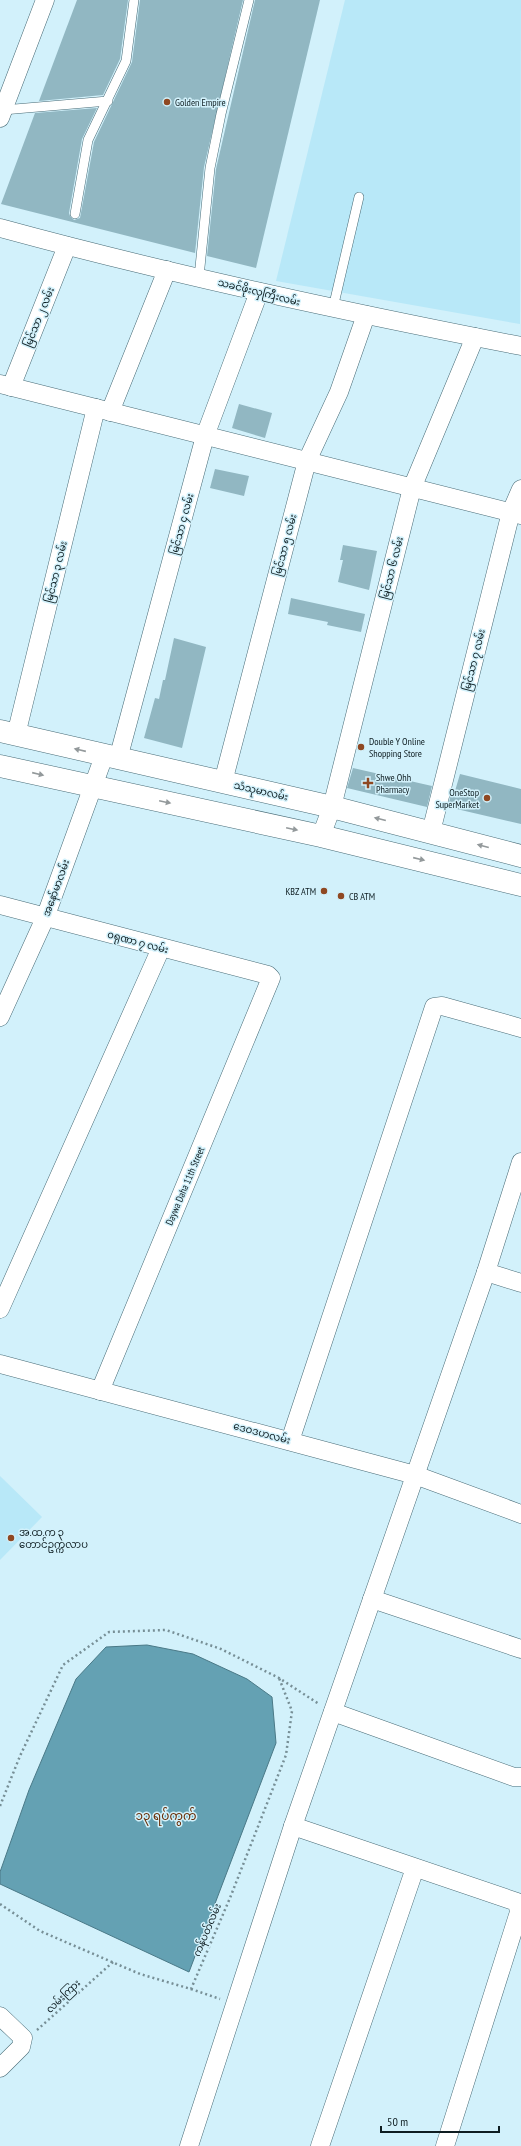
<svg xmlns="http://www.w3.org/2000/svg" width="521" height="2146" viewBox="0 0 521 2146" font-family="'PT Sans Narrow','Noto Sans Myanmar',sans-serif">
  <style>
    .built { fill: #b8e8f8 }
    .water { fill: #64a1b3; stroke: #4a7987 }
    .building { fill: #91b7c2 }
    .lines { fill: none; stroke-linecap: round; stroke-linejoin: round }
    .lane-casing { stroke: #486b76; stroke-width: 10 }
    .street-casing { stroke: #486b76; stroke-width: 19 }
    .primary-casing { stroke: #486b76; stroke-width: 23 }
    .path { stroke: #778f96; stroke-width: 2.5; stroke-dasharray: 2 3; stroke-linecap: butt }
    .lane { stroke: #fff; stroke-width: 9 }
    .street { stroke: #fff; stroke-width: 18 }
    .primary { stroke: #fff; stroke-width: 22 }
    .oneway { fill: #93999b }
    .poi-dot { fill: #8f4822; stroke: #d2f1fb; stroke-width: 1.5 }
    .labels { text-anchor: middle; dominant-baseline: central; stroke-width: 3; stroke-linejoin: round; paint-order: stroke }
    .poi-label { font-size: 10px; fill: #0e1d21; stroke: #d2f1fb; text-anchor: start }
    .street-label { font-size: 10px; fill: #0e1d21; stroke: #d2f1fb }
    .quarter-label { font-size: 12px; fill: #682b03; stroke: #d2f1fb }
  </style>
  <rect width="100%" height="100%" fill="#d2f1fb"/>
  <g class="built">
    <polygon points="345,0 521,0 520,324 276,281"/>
    <polygon points="0,1476 42,1517 0,1560"/>
  </g>
  <polygon class="water" points="147,1645 193,1654 247,1679 272,1697 276,1743 189,1972 0,1884 0,1872 29,1790 76,1679 106,1647"/>
  <g class="building">
    <polygon points="77,0 128,0 120,59 103,95 39,101"/>
    <polygon points="140,0 243,0 204,167 195,253 1,204 35,113 97,108 82,139 69,213 70,216 74,220 80,218 94,142 132,62"/>
    <polygon points="255,0 320,0 256,268 207,256 216,169"/>
    <polygon points="239,404 272,413 265,438 232,428"/>
    <polygon points="215,469 249,476 244,496 210,488"/>
    <polygon points="343,545 377,551 369,590 338,582 343,560 340,560"/>
    <polygon points="291,598 365,614 361,632 327,625 328,622 288,614"/>
    <polygon points="174,638 206,647 182,748 144,738 155,698 159,699 163,680 165,680"/>
    <polygon points="353,768 432,786 427,807 347,788"/>
    <polygon points="460,774 521,789 521,824 448,807 452,790 455,791"/>
  </g>
  <g class="lines">
    <defs>
      <g id="lane">
        <polyline points="3,110 108,101"/>
        <polyline points="75,214 88,140 126,61 134,0"/>
        <polyline points="199,277 210,168 221,114 249,0"/>
        <polyline points="333,308 359,197"/>
      </g>
      <g id="street">
        <polyline points="0,118 45,0"/>
        <path d="M0 228C172 275 346 312 521 346"/>
        <polyline points="0,384 521,515"/>
        <polyline points="11,387 67,246"/>
        <polyline points="110,412 167,270"/>
        <polyline points="16,735 96,408"/>
        <polyline points="118,759 205,436 259,292"/>
        <polyline points="223,782 307,461 339,392 366,315"/>
        <polyline points="431,832 511,512 521,489"/>
        <polyline points="321,836 332,807 412,488 475,337"/>
        <polyline points="0,905 268,975 271,978 100,1391"/>
        <polyline points="0,1017 45,918 104,756"/>
        <polyline points="486,1272 521,1283"/>
        <polyline points="0,1309 161,948"/>
        <polyline points="0,1364 415,1475 521,1514"/>
        <polyline points="290,1441 434,1007 442,1006 521,1028"/>
        <polyline points="372,1599 521,1649"/>
        <polyline points="333,1712 514,1777 521,1777"/>
        <polyline points="293,1826 517,1902 519,1912 445,2146"/>
        <polyline points="0,2016 23,2038 21,2047 0,2068"/>
        <polyline points="189,2146 293,1826 486,1272 521,1162"/>
        <polyline points="320,2146 415,1868"/>
      </g>
      <g id="primary">
        <polyline points="0,731 332,807 521,856"/>
        <polyline points="0,766 321,836 521,885"/>
      </g>
    </defs>
    <use href="#lane" class="lane-casing"/>
    <use href="#street" class="street-casing"/>
    <use href="#primary" class="primary-casing"/>
    <g class="path">
      <polyline points="0,1806 20,1756 63,1665 109,1632 166,1630 221,1649 279,1678 319,1704"/>
      <polyline points="0,1904 40,1931 140,1974 191,1989 230,1898 286,1755 292,1711 279,1678"/>
      <polyline points="191,1989 220,1999"/>
      <polyline points="37,2030 113,1962"/>
    </g>
    <use href="#lane" class="lane"/>
    <use href="#street" class="street"/>
    <use href="#primary" class="primary"/>
  </g>
  <defs><path id="oneway-solid" d="M-6-.8H1V-3.2L6.5 0L1 3.2V.8H-6Z"/></defs>
  <g class="oneway">
    <use href="#oneway-solid" transform="translate(80 750) rotate(-167)"/>
    <use href="#oneway-solid" transform="translate(38 774) rotate(13)"/>
    <use href="#oneway-solid" transform="translate(165 802) rotate(12)"/>
    <use href="#oneway-solid" transform="translate(380 819) rotate(-166)"/>
    <use href="#oneway-solid" transform="translate(292 829) rotate(12)"/>
    <use href="#oneway-solid" transform="translate(483 846) rotate(-165)"/>
    <use href="#oneway-solid" transform="translate(419 859) rotate(13)"/>
  </g>
  <g class="poi-dot">
    <circle cx="167" cy="102" r="4"/>
    <circle cx="361" cy="747" r="4"/>
    <path d="M366 777h4v4h4v4h-4v4h-4v-4h-4v-4h4z"/>
    <circle cx="487" cy="798" r="4"/>
    <circle cx="324" cy="891" r="4"/>
    <circle cx="341" cy="896" r="4"/>
    <circle cx="11" cy="1538" r="4"/>
  </g>
  <g class="labels">
    <g class="poi-label">
      <text x="175" y="102">Golden Empire</text>
      <text x="369" y="741">Double Y Online<tspan x="369" dy="12">Shopping Store</tspan></text>
      <text x="376" y="777">Shwe Ohh<tspan x="376" dy="12">Pharmacy</tspan></text>
      <text x="479" y="792" text-anchor="end">OneStop<tspan x="479" dy="12">SuperMarket</tspan></text>
      <text x="316" y="891" text-anchor="end">KBZ ATM</text>
      <text x="349" y="896">CB ATM</text>
      <text x="19" y="1532">အ.ထ.က ၃<tspan x="19" dy="12">တောင်ဥက္ကလာပ</tspan></text>
    </g>
    <g class="street-label">
      <text transform="translate(259 292) rotate(14)">သခင်ဖိုးလှကြီးလမ်း</text>
      <text transform="translate(39 317) rotate(-68)">မြင်သာ ၂ လမ်း</text>
      <text transform="translate(182 524) rotate(-75)">မြင်သာ ၄ လမ်း</text>
      <text transform="translate(285 545) rotate(-75)">မြင်သာ ၅ လမ်း</text>
      <text transform="translate(392 568) rotate(-76)">မြင်သာ ၆ လမ်း</text>
      <text transform="translate(56 572) rotate(-76)">မြင်သာ ၃ လမ်း</text>
      <text transform="translate(474 660) rotate(-76)">မြင်သာ ၇ လမ်း</text>
      <text transform="translate(261 791) rotate(13)">သံသုမာလမ်း</text>
      <text transform="translate(56 888) rotate(-70)">အနော်မာလမ်း</text>
      <text transform="translate(138 942) rotate(15)">၀ရုဏာ ၇ လမ်း</text>
      <text transform="translate(185 1186) rotate(-67)">Daywa Daha 11th Street</text>
      <text transform="translate(262 1433) rotate(15)">ဒေဝဒဟလမ်း</text>
      <text transform="translate(207 1930) rotate(-67)">ကန်ပတ်လမ်း</text>
      <text transform="translate(63 1996) rotate(-44)">လမ်းကြား</text>
    </g>
    <g class="quarter-label">
      <text x="166" y="1815">၁၃ ရပ်ကွက်</text>
    </g>
  </g>
  <path d="M381 2126v6h118v-6" fill="none" stroke="#0e1d21" stroke-width="2"/>
  <text x="387" y="2126" font-size="12" fill="#0e1d21" stroke="#d2f1fb" stroke-width="3" paint-order="stroke">50 m</text>
</svg>
